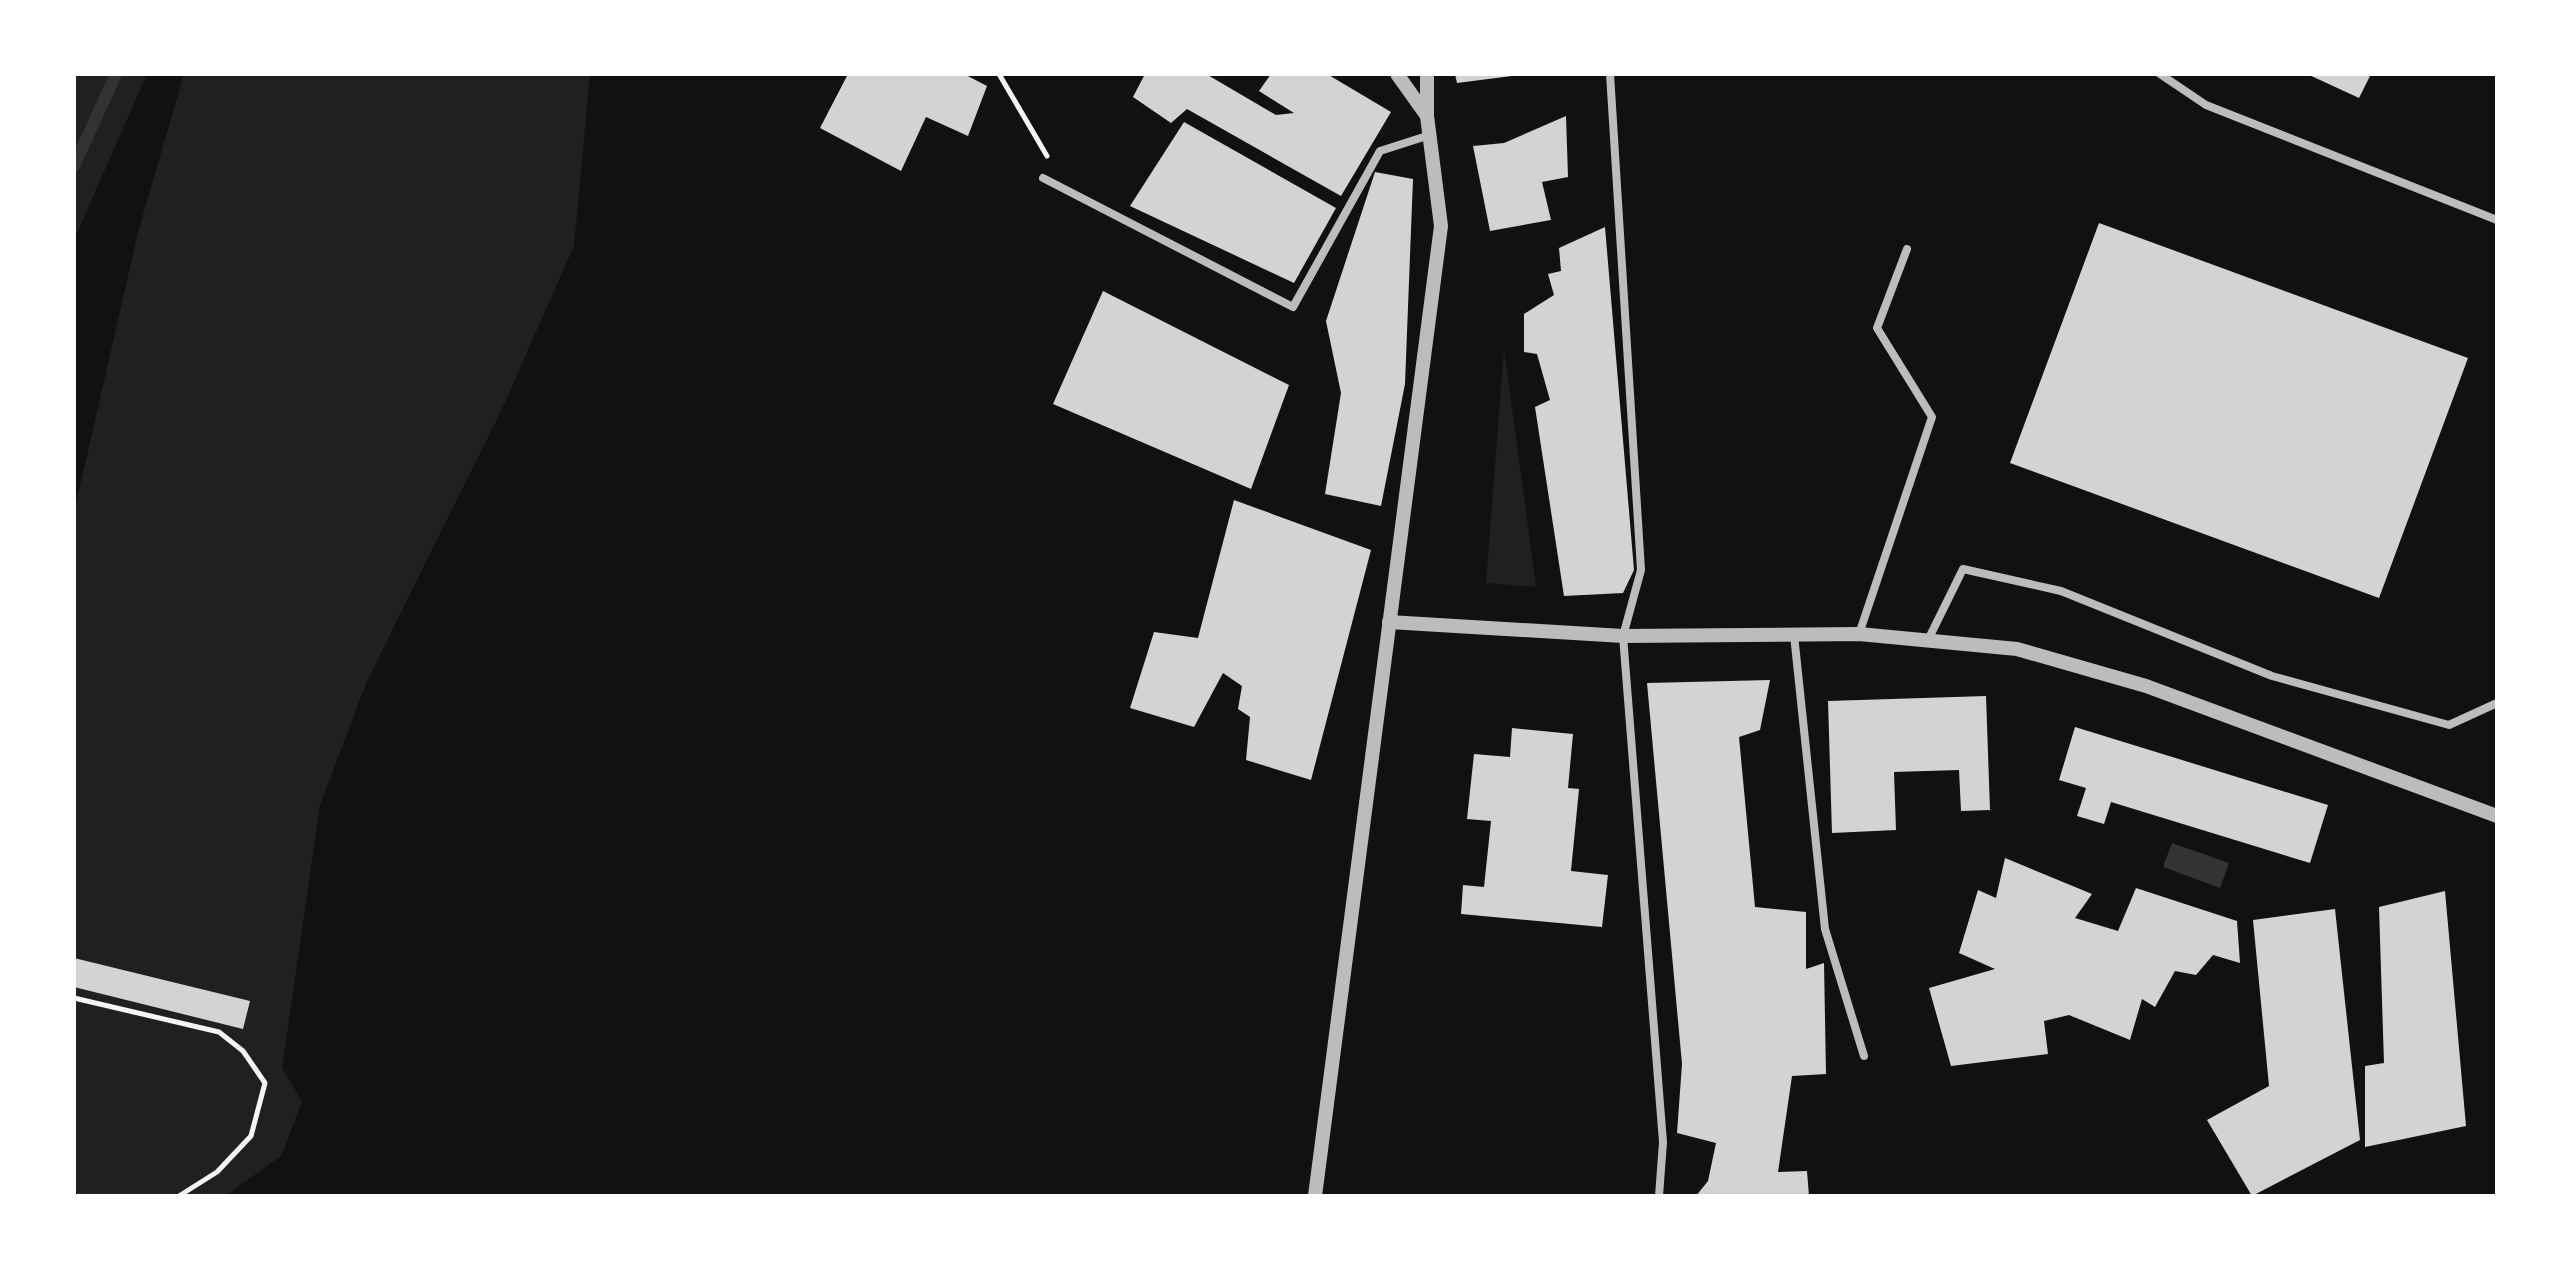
<svg xmlns="http://www.w3.org/2000/svg" width="2571" height="1270" viewBox="0 0 2571 1270" font-family="'DM Sans',sans-serif">
  <style>
    .green { fill: #202020 }
    .water { fill: #333 }
    .lines { fill: none; stroke-linecap: round; stroke-linejoin: round }
    .stream { stroke: #333; stroke-width: 12 }
    .building { fill: #d3d3d3 }
    .path { stroke: #f5f5f5; stroke-width: 5 }
    .minor { stroke: #bcbcbc; stroke-width: 8 }
    .tertiary { stroke: #bcbcbc; stroke-width: 14 }
  </style>
  <rect width="100%" height="100%" fill="#111"/>
  <g class="green">
    <polygon points="74,74 147,74 74,240"/>
    <polygon points="184,74 590,74 574,246 501,411 367,681 320,805 282,1068 302,1101 282,1155 226,1196 74,1196 76,504 138,232"/>
    <polygon points="1504,349 1536,586 1536,587 1486,583"/>
  </g>
  <polygon class="water" points="2172,843 2229,863 2220,888 2163,867"/>
  <g class="lines">
    <polyline class="stream" points="74,166 116,74"/>
  </g>
  <g class="building">
    <polygon points="848,74 964,74 987,86 968,136 926,117 901,171 820,128"/>
    <polygon points="1145,74 1206,74 1276,115 1294,113 1259,91 1271,74 1327,74 1391,112 1341,196 1187,109 1171,123 1133,97"/>
    <polygon points="1455,74 1512,74 1512,76 1457,83"/>
    <polygon points="2307,74 2371,74 2359,98"/>
    <polygon points="1566,116 1568,177 1542,182 1551,220 1490,231 1473,146 1504,143"/>
    <polygon points="1184,122 1336,208 1294,283 1130,206"/>
    <polygon points="1375,172 1413,179 1405,384 1381,506 1325,494 1341,393 1326,321"/>
    <polygon points="2099,223 2468,358 2379,598 2010,463"/>
    <polygon points="1605,227 1634,570 1623,593 1564,596 1535,407 1550,400 1537,354 1524,352 1524,314 1554,295 1548,274 1561,271 1559,248"/>
    <polygon points="1103,291 1289,385 1251,489 1053,404"/>
    <polygon points="1234,500 1371,550 1311,780 1246,760 1250,717 1238,709 1242,686 1223,673 1194,727 1130,708 1154,632 1198,638"/>
    <polygon points="1770,680 1760,730 1739,737 1755,907 1806,912 1806,969 1824,963 1826,1074 1792,1076 1778,1172 1807,1171 1809,1196 1696,1196 1708,1181 1716,1143 1677,1133 1682,1064 1647,683"/>
    <polygon points="1986,696 1990,810 1961,811 1959,770 1894,772 1896,830 1832,833 1828,701"/>
    <polygon points="2075,727 2328,805 2310,863 2111,802 2104,824 2077,816 2086,788 2059,780"/>
    <polygon points="1512,728 1573,734 1568,788 1579,789 1571,871 1608,875 1602,927 1461,914 1463,885 1484,887 1491,821 1467,819 1474,754 1510,757"/>
    <polygon points="2005,858 2092,894 2075,918 2118,931 2136,888 2237,921 2240,963 2213,955 2196,975 2175,971 2155,1007 2142,999 2130,1040 2069,1015 2044,1021 2048,1054 1951,1066 1929,988 1995,969 1959,953 1978,890 1996,898"/>
    <polygon points="2445,891 2466,1126 2365,1147 2365,1066 2384,1063 2379,907"/>
    <polygon points="2335,909 2360,1140 2252,1196 2207,1120 2269,1086 2253,920"/>
    <polygon points="74,958 250,1001 243,1029 74,987"/>
  </g>
  <g class="lines">
    <g class="path">
      <polyline points="999,74 1047,156"/>
      <polyline points="74,998 219,1032 243,1051 265,1083 251,1136 217,1172 179,1196"/>
    </g>
    <g class="minor">
      <polyline points="1610,74 1641,570 1623,636 1663,1142 1659,1196"/>
      <polyline points="2160,74 2206,105 2497,220"/>
      <polyline points="1043,178 1293,307 1380,151 1430,135"/>
      <polyline points="1859,634 1932,417 1877,328 1907,249"/>
      <polyline points="1794,635 1825,929 1864,1056"/>
      <polyline points="1928,640 1963,569 2061,591 2272,676 2449,725 2497,703"/>
    </g>
    <g class="tertiary">
      <polyline points="1397,74 1427,116"/>
      <polyline points="1389,622 1623,636 1859,634 2017,649 2146,686 2497,816"/>
      <polyline points="1315,1196 1441,226 1427,116 1427,74"/>
    </g>
  </g>
  <rect width="2571" height="1270" fill="none" stroke="#ffffff" stroke-width="152"/>
</svg>
